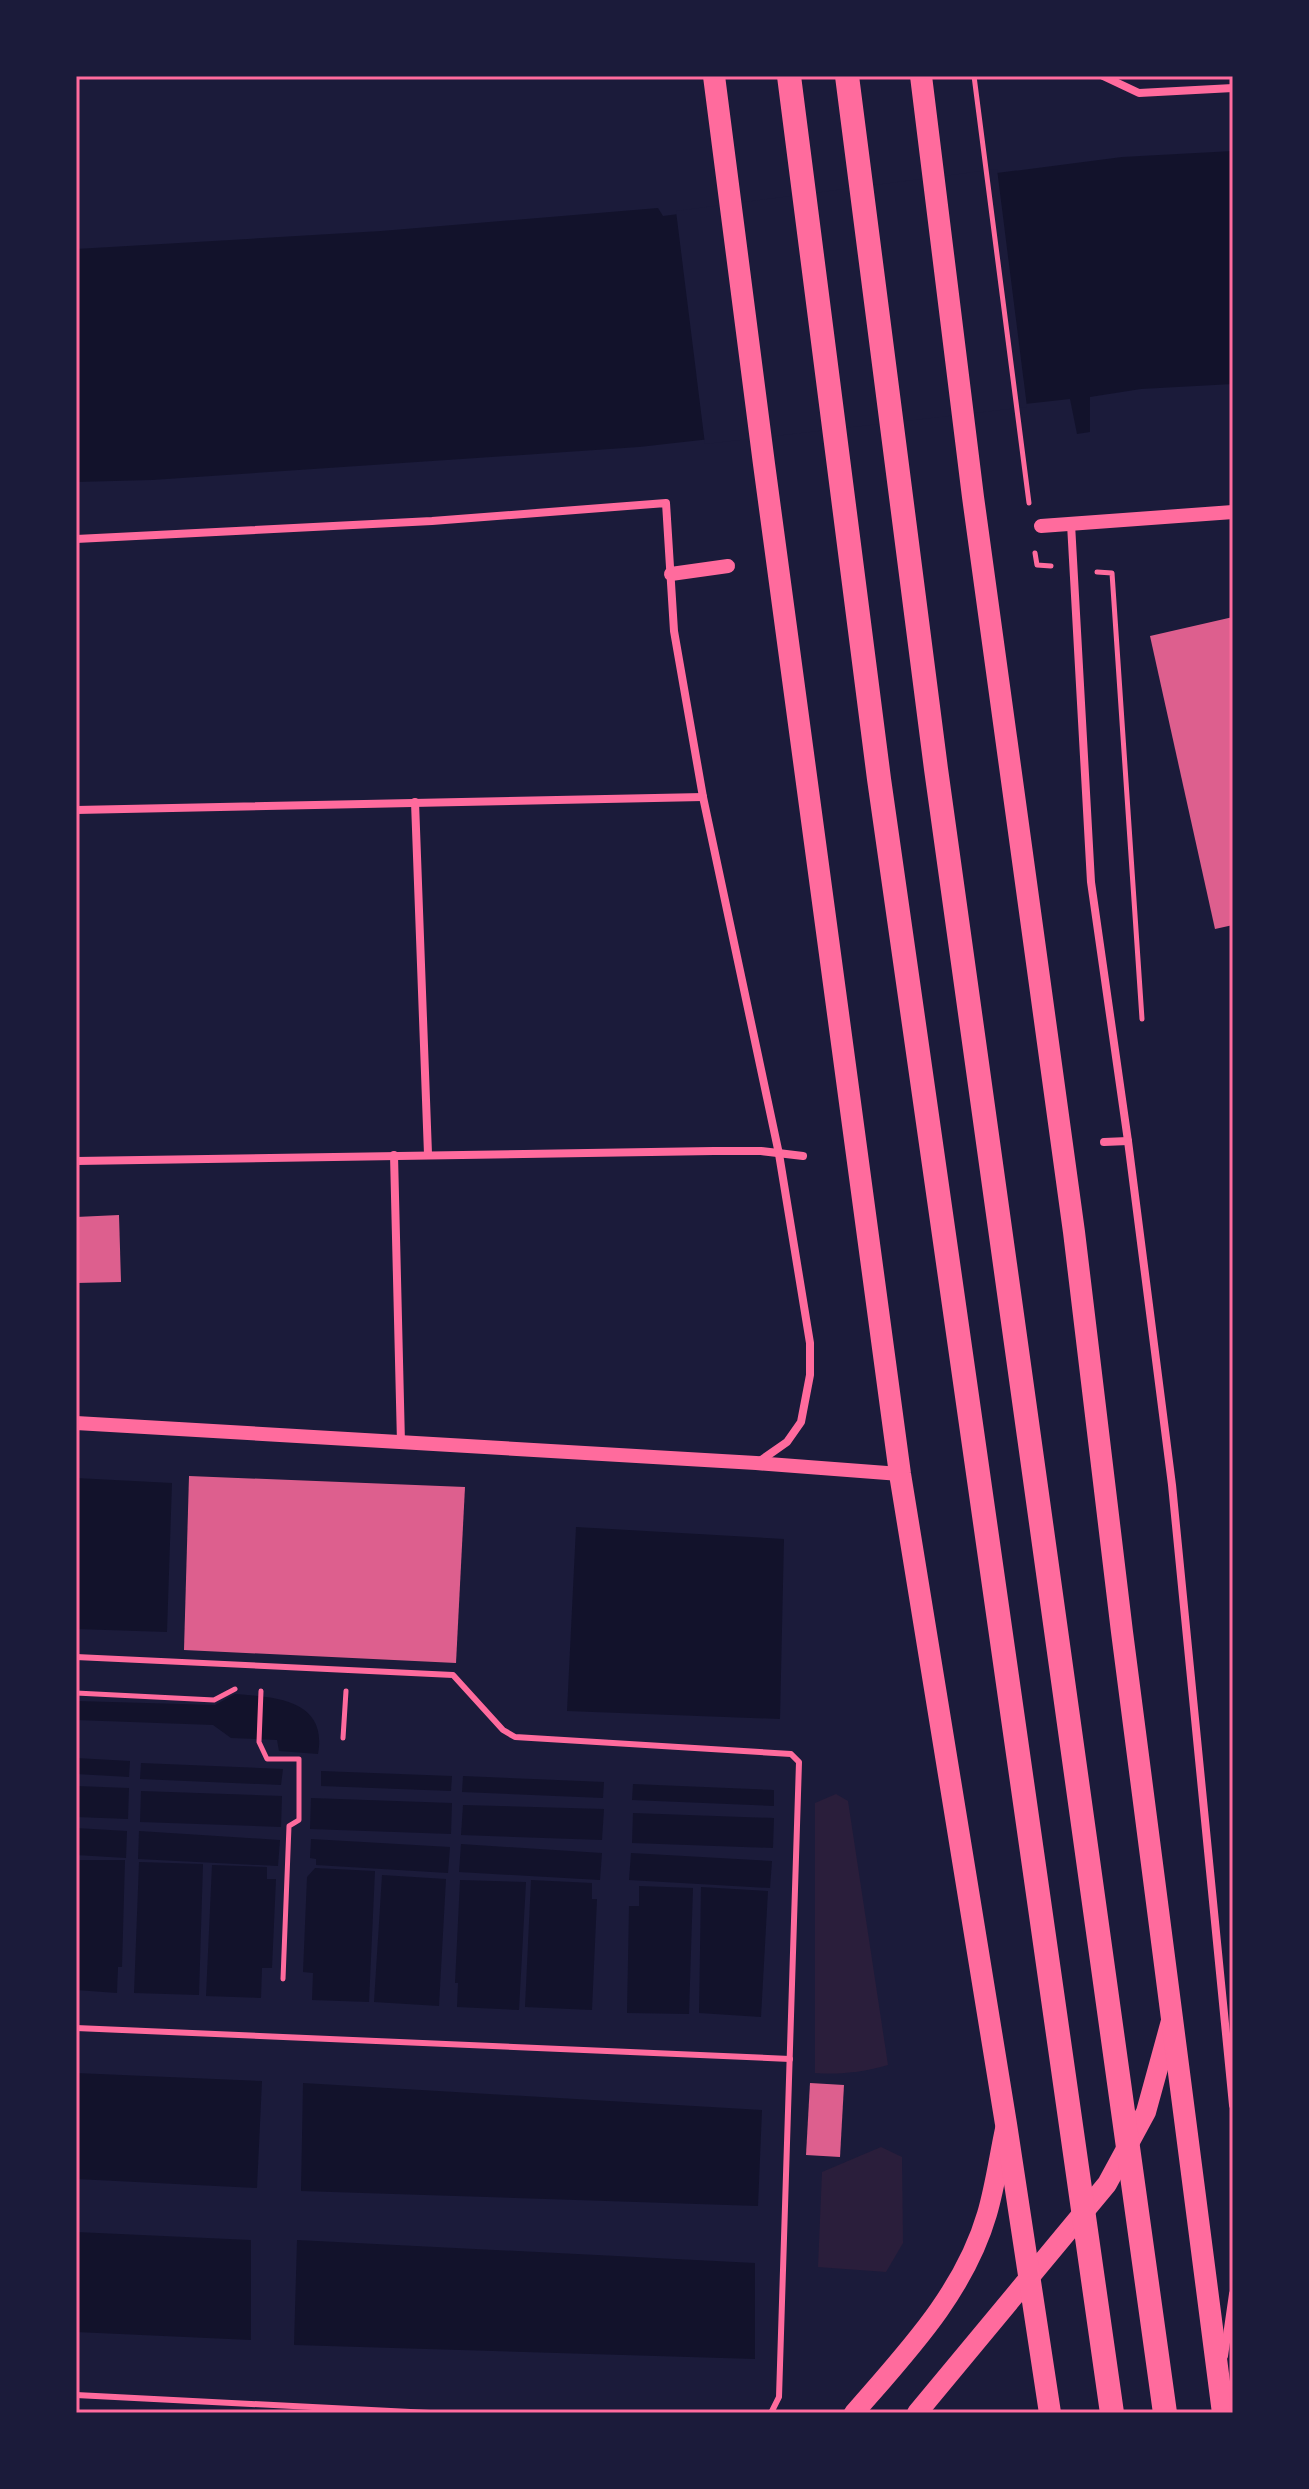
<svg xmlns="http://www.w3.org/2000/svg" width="1309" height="2489" viewBox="0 0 1309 2489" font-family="'Source Sans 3',sans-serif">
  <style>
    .green { fill: #2a1e3b }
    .water { fill: #12122b }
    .pier { fill: #1b1b3a }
    .building { fill: #dd5f8e }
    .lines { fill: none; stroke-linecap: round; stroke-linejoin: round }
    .path { stroke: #ff6b9d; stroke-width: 5 }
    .service { stroke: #ff6b9d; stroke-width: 6 }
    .minor { stroke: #ff6b9d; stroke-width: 8 }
    .tertiary { stroke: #ff6b9d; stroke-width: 14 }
    .primary { stroke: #ff6b9d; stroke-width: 20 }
    .trunk { stroke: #ff6b9d; stroke-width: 22 }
    .motorway { stroke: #ff6b9d; stroke-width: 24 }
    .neatline { fill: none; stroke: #ff6b9d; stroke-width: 3 }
  </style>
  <rect width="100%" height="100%" fill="#1b1b3a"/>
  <g class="green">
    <path d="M836 1794 848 1801 888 2065C863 2072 840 2075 815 2073V1803Z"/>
    <polygon points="881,2147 902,2157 903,2243 886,2272 818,2267 822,2172"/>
  </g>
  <g class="water">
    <polygon points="1233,151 1233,384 1141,389 1090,397 1090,432 1077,434 1070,399 639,447 152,480 76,482 76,249 381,231 658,208 663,216 1122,157"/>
    <polygon points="76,1478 172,1483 167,1632 76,1629"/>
    <polygon points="576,1527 784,1539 780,1719 567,1711"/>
    <path d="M235 1694C274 1697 328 1699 318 1754L279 1751 277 1740 231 1738 213 1725 76 1720 77 1701 215 1705Z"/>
    <polygon points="76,1758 130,1761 129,1777 76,1774"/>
    <polygon points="141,1763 283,1769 281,1785 140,1779"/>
    <polygon points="321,1771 452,1776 451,1791 321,1786"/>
    <polygon points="463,1776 604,1782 603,1798 462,1792"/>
    <polygon points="633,1784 774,1790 774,1806 632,1800"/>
    <polygon points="76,1786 129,1788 128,1819 76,1817"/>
    <polygon points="141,1791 282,1796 281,1827 140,1822"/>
    <polygon points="311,1798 452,1803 451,1834 310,1829"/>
    <polygon points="463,1805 604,1809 602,1840 461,1835"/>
    <polygon points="633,1813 774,1818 773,1848 632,1843"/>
    <polygon points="76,1828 127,1831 126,1858 76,1855"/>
    <polygon points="139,1831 280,1840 278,1866 138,1859"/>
    <polygon points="311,1839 450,1847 448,1873 316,1865 316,1859 310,1858"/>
    <polygon points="461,1844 602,1853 600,1880 459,1872"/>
    <polygon points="631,1853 772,1861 770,1888 629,1880"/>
    <polygon points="76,1860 125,1860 122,1967 118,1967 117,1993 76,1990"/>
    <polygon points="139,1862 203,1864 199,1995 134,1993"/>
    <polygon points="212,1865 267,1867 267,1879 276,1879 272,1968 262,1968 261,1998 206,1996"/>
    <polygon points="315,1868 375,1871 369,2002 312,2000 313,1973 303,1972 307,1877"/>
    <polygon points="382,1875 446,1879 439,2006 374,2002"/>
    <polygon points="460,1880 526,1882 519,2010 457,2007 458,1983 455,1983"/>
    <polygon points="531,1880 592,1883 592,1899 597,1899 592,2010 525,2007"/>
    <polygon points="639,1886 693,1888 689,2014 627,2013 629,1906 639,1906"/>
    <polygon points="701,1887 768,1891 761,2017 699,2013"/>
    <polygon points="76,2073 262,2081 257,2188 76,2179"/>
    <polygon points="303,2083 762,2110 758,2206 301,2191"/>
    <polygon points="76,2232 251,2240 251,2340 76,2332"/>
    <polygon points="297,2240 755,2263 755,2359 294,2345"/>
  </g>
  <polygon class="pier" points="997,169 1027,407 705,444 676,211"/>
  <g class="building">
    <polygon points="1233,617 1233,925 1215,929 1150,636"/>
    <polygon points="119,1215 121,1282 76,1283 76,1217"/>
    <polygon points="189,1476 465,1487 456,1663 184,1650"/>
    <polygon points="810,2083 844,2085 840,2157 806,2155"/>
  </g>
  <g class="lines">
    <g class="path">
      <polyline points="974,76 1029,503"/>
      <polyline points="1035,553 1037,565 1051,566"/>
      <polyline points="1097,572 1112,573 1142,1019"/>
      <polyline points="261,1691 259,1742 267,1759 299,1759 299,1820 289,1826 283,1979"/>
      <polyline points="76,1693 214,1700 235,1689"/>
      <polyline points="343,1738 346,1691"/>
    </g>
    <g class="service">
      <polyline points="76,1657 453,1675 503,1730 515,1737 791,1754 799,1762 779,2397 771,2413"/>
      <polyline points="76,2028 790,2059"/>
      <polyline points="76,2395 430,2413"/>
    </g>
    <g class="minor">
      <polyline points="1103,76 1139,93 1233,88"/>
      <polyline points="1071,524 1091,882 1128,1141 1172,1485 1233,2105"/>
      <polyline points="76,539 432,521 666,503 674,631 703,797 779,1154 810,1343 810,1375 801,1422 787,1442 757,1463"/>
      <polyline points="415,802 428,1154"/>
      <polyline points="76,810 703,797"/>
      <polyline points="1104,1142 1128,1141"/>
      <polyline points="394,1155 401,1443"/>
      <polyline points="76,1161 714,1151 761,1151 803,1156"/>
      <polyline points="1224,2356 1233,2294"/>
    </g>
    <g class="tertiary">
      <polyline points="1041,526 1233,512"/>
      <polyline points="671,574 728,566"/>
      <polyline points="76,1423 756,1463 900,1474"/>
    </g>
    <g class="primary">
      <path d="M854 2413C906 2353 964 2293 987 2214 995 2187 999 2157 1005 2129"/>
      <polyline points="917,2413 1107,2184 1146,2112 1171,2021"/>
    </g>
    <g class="trunk">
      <polyline points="714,76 764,464 900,1474 1006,2124 1050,2413"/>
      <polyline points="921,76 973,497 1074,1232 1122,1632 1223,2413"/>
    </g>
    <g class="motorway">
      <polyline points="789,76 879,779 1112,2413"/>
      <polyline points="847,76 936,769 1165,2413"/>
    </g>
  </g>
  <rect width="1309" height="2489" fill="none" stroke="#1b1b3a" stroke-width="156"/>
  <rect x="78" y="78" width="1153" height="2333" class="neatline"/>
</svg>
